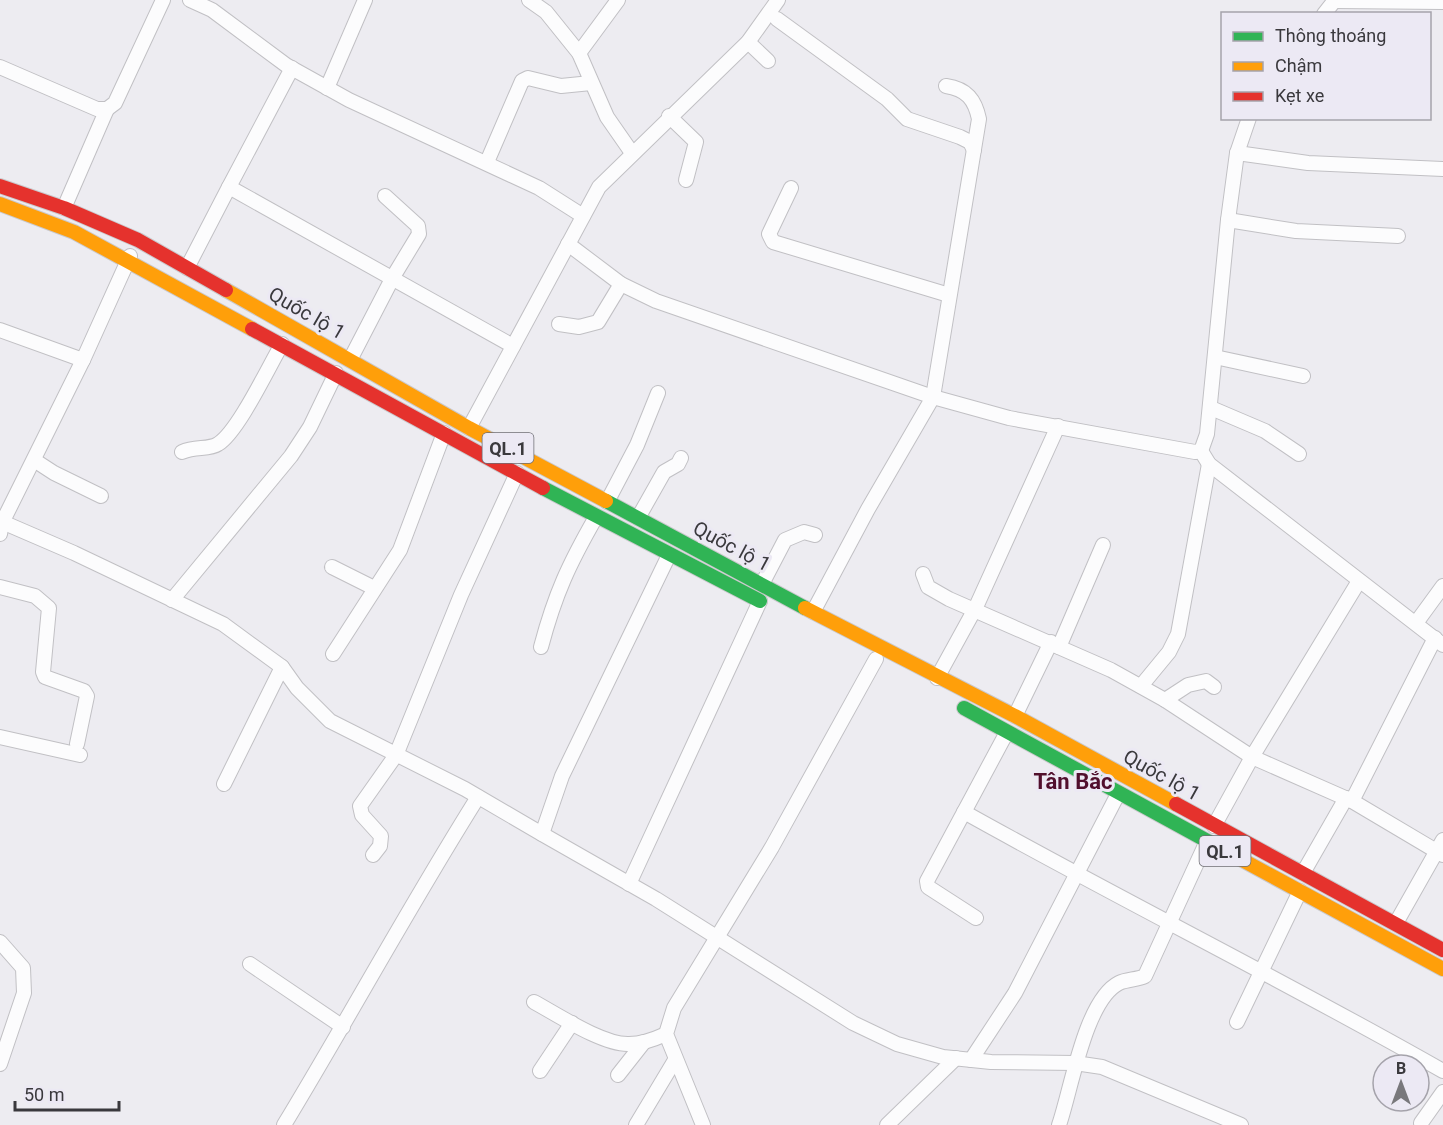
<svg xmlns="http://www.w3.org/2000/svg" width="1443" height="1125" viewBox="0 0 1443 1125" font-family="Roboto,sans-serif">
  <style>
    .lines { fill: none; stroke-linecap: round; stroke-linejoin: round }
    .street-casing { stroke: #c1c0c4; stroke-width: 16 }
    .fast-casing { stroke: #cac9cc; stroke-width: 16 }
    .slow-casing { stroke: #cac9cc; stroke-width: 16 }
    .jam-casing { stroke: #cac9cc; stroke-width: 16 }
    .street { stroke: #fcfcfd; stroke-width: 14 }
    .fast { stroke: #30b455; stroke-width: 14 }
    .slow { stroke: #ff9f0a; stroke-width: 14 }
    .jam { stroke: #e5322d; stroke-width: 14 }
    .labels { text-anchor: middle; dominant-baseline: central; stroke-width: 6; stroke-linejoin: round; paint-order: stroke }
    .shield { fill: #ece9f4; stroke: #6f6e74; stroke-width: 1.5 }
    .shield-label { font-size: 18px; font-weight: bold; fill: #3a393d }
    .street-label { font-size: 20px; fill: #3a393d; stroke: #ece9f4 }
    .quarter-label { font-size: 22px; font-weight: bold; fill: #510f2d; stroke: #ece9f4 }
  </style>
  <rect width="100%" height="100%" fill="#edecf1"/>
  <g class="lines">
    <defs>
      <g id="street">
        <polyline points="190,0 212,10 286,65 349,100 539,188 583,216"/>
        <polyline points="529,0 546,12 579,53 607,117 632,153"/>
        <polyline points="1334,1 1443,2"/>
        <polyline points="1324,14 1335,0"/>
        <polyline points="777,19 887,99 907,119 960,137 970,142 974,150"/>
        <polyline points="748,42 768,61"/>
        <polyline points="579,53 618,0"/>
        <polyline points="0,67 97,109 107,109 115,103 163,0"/>
        <polyline points="327,88 365,0"/>
        <polyline points="669,116 696,142 686,180"/>
        <polyline points="1237,153 1308,163 1443,169"/>
        <polyline points="487,162 522,81 528,78 561,86 591,83"/>
        <polyline points="229,187 292,68"/>
        <polyline points="791,188 769,234 773,242 949,295"/>
        <polyline points="64,208 107,109"/>
        <polyline points="1228,220 1296,231 1398,236"/>
        <polyline points="568,244 621,284 656,301 933,397 1009,418 1195,452 1201,451 1207,434 1228,220 1237,153 1249,118"/>
        <polyline points="187,268 229,187 513,346"/>
        <polyline points="559,324 579,327 598,322 621,284"/>
        <polyline points="0,330 83,360"/>
        <polyline points="1215,357 1303,376"/>
        <polyline points="350,360 393,277 419,234 418,226 385,196"/>
        <polyline points="1211,408 1265,431 1299,454"/>
        <polyline points="469,428 599,187 748,42 778,0"/>
        <polyline points="1201,451 1209,464 1443,645"/>
        <path d="M182 452C195 446 209 450 218 444 238 432 269 366 282 344"/>
        <polyline points="34,460 54,473 101,496"/>
        <polyline points="607,502 637,445 658,393"/>
        <polyline points="638,518 664,472 678,464 681,458"/>
        <polyline points="0,521 74,553 223,624 282,667 297,688 330,721 465,789 542,834 656,899 853,1023 897,1044 943,1057 991,1062 1075,1063 1102,1067 1241,1125"/>
        <polyline points="0,534 2,523 83,360 130,256"/>
        <polyline points="332,567 374,588"/>
        <polyline points="923,574 928,587 949,599 1111,670 1165,700 1252,757 1352,801 1443,855"/>
        <polyline points="762,584 785,540 804,532 815,535"/>
        <polyline points="0,587 35,596 49,608 43,672 45,677 84,691 87,696 77,744"/>
        <polyline points="172,600 291,456 310,427 336,373"/>
        <path d="M813 612 868 509 933 397 979 119C975 100 967 89 946 86"/>
        <polyline points="1416,623 1443,586"/>
        <path d="M541 647C555 594 569 564 596 517"/>
        <polyline points="1059,647 1103,545"/>
        <polyline points="333,654 400,550 444,433"/>
        <polyline points="937,678 976,607 1058,426"/>
        <polyline points="1141,686 1169,652 1178,634 1209,464"/>
        <polyline points="1165,700 1188,685 1206,681 1214,687"/>
        <polyline points="1015,716 1051,642"/>
        <polyline points="0,737 80,755"/>
        <polyline points="224,784 282,667"/>
        <polyline points="1352,801 1435,638"/>
        <path d="M964 812C1123 901 1285 981 1443 1071"/>
        <polyline points="1214,826 1252,757 1359,581"/>
        <polyline points="542,834 562,776 669,555"/>
        <polyline points="373,855 380,846 381,836 362,815 360,806 396,755 461,595 517,473"/>
        <polyline points="1303,873 1346,798"/>
        <polyline points="629,884 760,601"/>
        <polyline points="976,918 928,887 927,881 1007,732"/>
        <polyline points="1396,923 1443,840"/>
        <polyline points="0,942 23,968 24,993 0,1064"/>
        <polyline points="250,964 343,1027"/>
        <path d="M534 1002C558 1015 603 1045 629 1044 642 1044 655 1039 666 1034"/>
        <polyline points="1237,1022 1300,891"/>
        <polyline points="971,1060 1015,993 1118,794"/>
        <polyline points="540,1071 572,1023"/>
        <polyline points="618,1075 644,1042"/>
        <polyline points="1421,1123 1443,1092"/>
        <path d="M284 1125C350 1016 410 905 478 797"/>
        <polyline points="636,1125 675,1060"/>
        <polyline points="703,1125 666,1034 674,1008 772,847 876,659"/>
        <polyline points="887,1125 956,1058"/>
        <path d="M1059 1125C1071 1091 1085 1000 1119 983 1127 979 1137 980 1145 976L1207 841"/>
      </g>
      <g id="fast">
        <polyline points="543,488 760,601"/>
        <polyline points="606,501 805,608"/>
        <polyline points="964,708 1222,849"/>
      </g>
      <g id="slow">
        <polyline points="0,204 74,232 252,329"/>
        <polyline points="226,290 469,428 606,501"/>
        <polyline points="805,608 1015,716 1176,804"/>
        <polyline points="1222,849 1443,969"/>
      </g>
      <g id="jam">
        <polyline points="0,186 64,208 138,240 226,290"/>
        <polyline points="252,329 543,488"/>
        <polyline points="1176,804 1443,950"/>
      </g>
    </defs>
    <use href="#street" class="street-casing"/>
    <use href="#fast" class="fast-casing"/>
    <use href="#slow" class="slow-casing"/>
    <use href="#jam" class="jam-casing"/>
    <use href="#street" class="street"/>
    <use href="#fast" class="fast"/>
    <use href="#slow" class="slow"/>
    <use href="#jam" class="jam"/>
  </g>
  <g class="labels">
    <g class="shield">
      <rect x="482.5" y="433" width="51" height="30" rx="4.5"/>
      <rect x="1199.5" y="836" width="51" height="30" rx="4.5"/>
    </g>
    <g class="shield-label">
      <text x="508" y="448">QL.1</text>
      <text x="1225" y="851">QL.1</text>
    </g>
    <g class="street-label">
      <text transform="translate(307 313) rotate(30)">Quốc lộ 1</text>
      <text transform="translate(732 546) rotate(28)">Quốc lộ 1</text>
      <text transform="translate(1162 775) rotate(29)">Quốc lộ 1</text>
    </g>
    <g class="quarter-label">
      <text x="1073" y="781">Tân Bắc</text>
    </g>
  </g>
  <rect x="1221" y="12" width="210" height="108" fill="#ece9f4" stroke="#a5a3ab" stroke-width="1.5"/>
  <rect x="1233" y="32" width="30" height="9" fill="#30b455" stroke="#a5a3ab" stroke-width="1.5"/>
  <text x="1275" y="42" font-size="18" fill="#3a393d">Thông thoáng</text>
  <rect x="1233" y="62" width="30" height="9" fill="#ff9f0a" stroke="#a5a3ab" stroke-width="1.5"/>
  <text x="1275" y="72" font-size="18" fill="#3a393d">Chậm</text>
  <rect x="1233" y="92" width="30" height="9" fill="#e5322d" stroke="#a5a3ab" stroke-width="1.5"/>
  <text x="1275" y="102" font-size="18" fill="#3a393d">Kẹt xe</text>
  <g transform="translate(1401 1083)"><circle r="28" fill="#ece9f4" stroke="#a5a3ab" stroke-width="1.5"/>
  <path d="M0-4.5L10 22L0 15L-10 22Z" fill="#79787c"/>
  <text y="-9" font-size="16" font-weight="bold" text-anchor="middle" fill="#3a393d">B</text>
  </g>
  <path d="M15 1101v9h104v-9" fill="none" stroke="#3a393d" stroke-width="3"/>
  <text x="24" y="1101" font-size="18" fill="#3a393d" stroke="#ece9f4" stroke-width="4.5" paint-order="stroke">50 m</text>
</svg>
